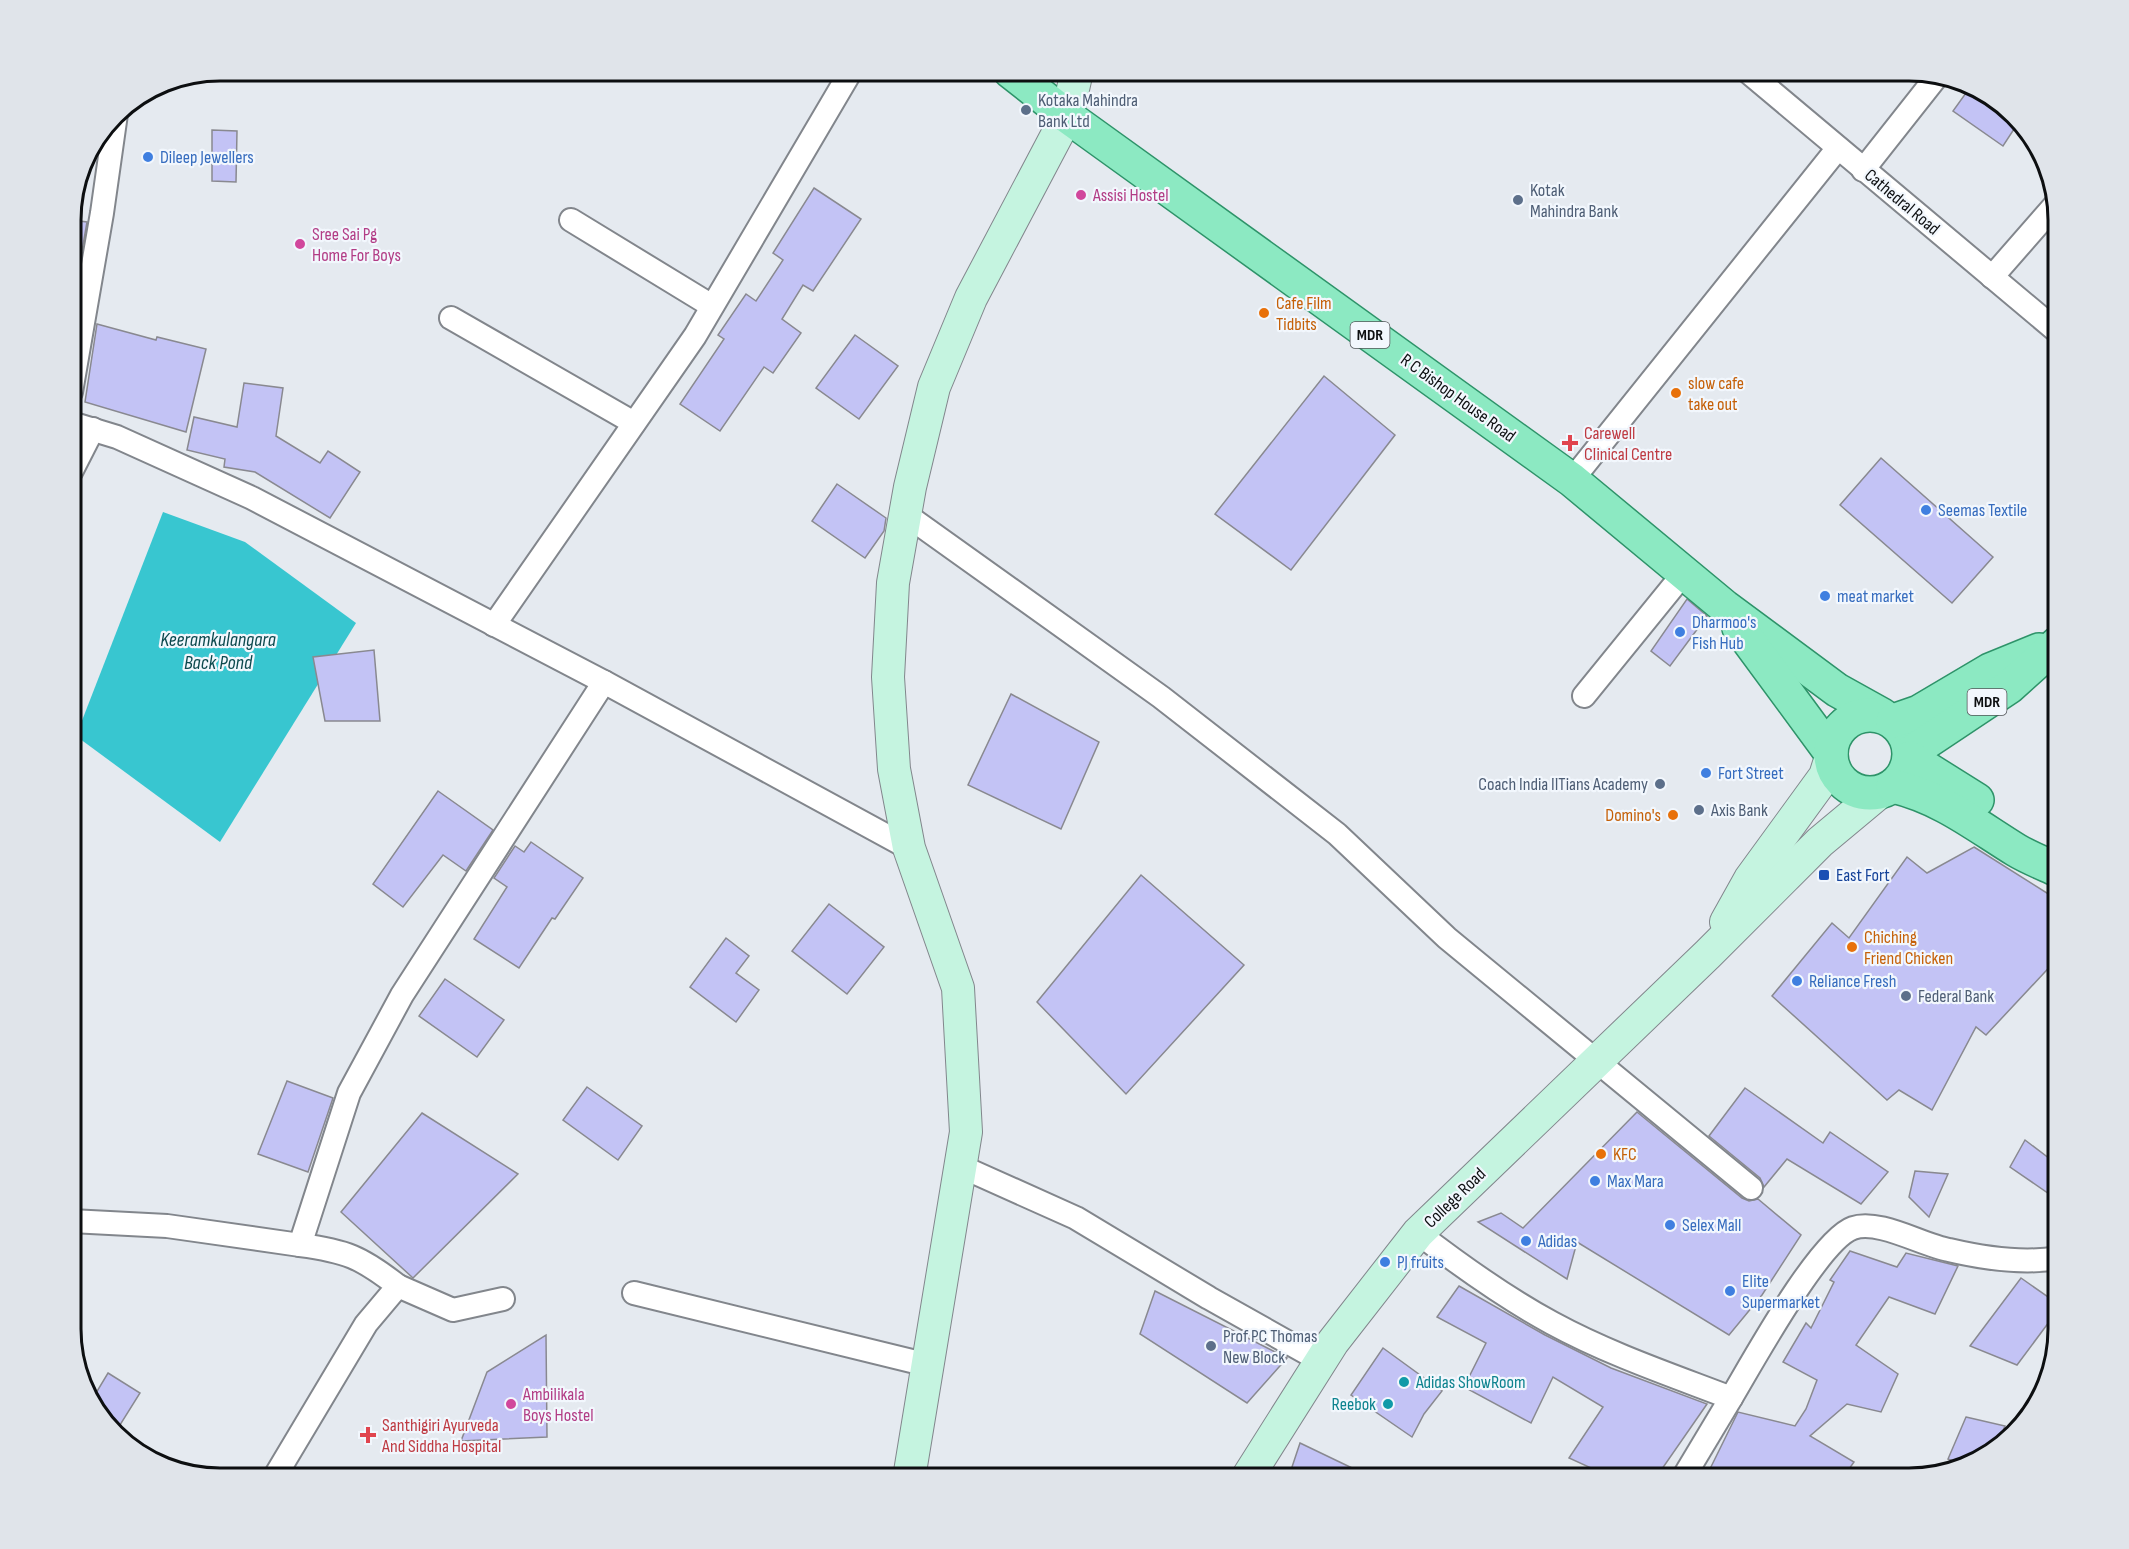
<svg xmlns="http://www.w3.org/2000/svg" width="2129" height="1549" viewBox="0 0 2129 1549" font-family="'Sofia Sans Condensed',sans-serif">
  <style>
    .water { fill: #38c6d0 }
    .building { fill: #c3c3f5; stroke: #898990; stroke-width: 1.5 }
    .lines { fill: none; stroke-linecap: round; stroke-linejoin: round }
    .street-casing { stroke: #82868c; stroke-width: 26 }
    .secondary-casing { stroke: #82868c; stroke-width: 34 }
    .primary-casing { stroke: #2e9369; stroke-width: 36 }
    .street { stroke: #fff; stroke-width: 22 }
    .secondary { stroke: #c5f4e0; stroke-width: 32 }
    .primary { stroke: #8ce9c2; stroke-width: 33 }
    .service-dot { fill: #5c6f8a; stroke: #f2f7fd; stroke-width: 2 }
    .shop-dot { fill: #3f7fe0; stroke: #f2f7fd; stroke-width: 2 }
    .hotel-dot { fill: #d1479c; stroke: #f2f7fd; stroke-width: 2 }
    .food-dot { fill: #e8710a; stroke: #f2f7fd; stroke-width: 2 }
    .health-dot { fill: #e0444e; stroke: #f2f7fd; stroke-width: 2 }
    .transit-dot { fill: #1a4fb4; stroke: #f2f7fd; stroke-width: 2 }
    .culture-dot { fill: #0f9aa8; stroke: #f2f7fd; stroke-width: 2 }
    .labels { text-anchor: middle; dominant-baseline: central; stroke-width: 4.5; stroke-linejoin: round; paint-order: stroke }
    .shield { fill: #f2f7fd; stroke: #525558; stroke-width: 1.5 }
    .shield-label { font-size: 16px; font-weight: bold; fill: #0d0f11 }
    .service-label { font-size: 18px; fill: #4e5e75; stroke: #f2f7fd; text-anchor: start }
    .shop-label { font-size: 18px; fill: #366cbe; stroke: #f2f7fd; text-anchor: start }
    .hotel-label { font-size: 18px; fill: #b23c85; stroke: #f2f7fd; text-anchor: start }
    .street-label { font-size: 18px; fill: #0d0f11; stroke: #f2f7fd }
    .food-label { font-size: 18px; fill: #c56008; stroke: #f2f7fd; text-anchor: start }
    .health-label { font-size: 18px; fill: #be3a42; stroke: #f2f7fd; text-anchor: start }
    .transit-label { font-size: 18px; fill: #164399; stroke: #f2f7fd; text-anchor: start }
    .culture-label { font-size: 18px; fill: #0d838f; stroke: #f2f7fd; text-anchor: start }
    .water-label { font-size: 20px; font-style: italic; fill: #0c494e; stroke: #f2f7fd }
    .rim { fill: none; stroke: #0d0f11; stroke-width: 3 }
  </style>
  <rect width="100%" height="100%" fill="#e5eaf0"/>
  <polygon class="water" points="163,512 245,542 356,623 220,842 76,736"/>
  <g class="building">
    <polygon points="1971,86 2000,101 2018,123 2003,146 1953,111"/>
    <polygon points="212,130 237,131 236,182 212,181"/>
    <polygon points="814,188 861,219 813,291 803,285 782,319 801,333 773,373 764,367 720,431 680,404 724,339 718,335 746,294 756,301 783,260 773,253"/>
    <polygon points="71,220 87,222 82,251 71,249"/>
    <polygon points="97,324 156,340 157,337 206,349 186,432 85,402"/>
    <polygon points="855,335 898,366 859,419 816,388"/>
    <polygon points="1324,376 1395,435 1291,570 1215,514"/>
    <polygon points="244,383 283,388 276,436 320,463 328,451 360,472 330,518 255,472 224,467 225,459 187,450 194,417 237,427"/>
    <polygon points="1881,458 1993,557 1952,603 1840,505"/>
    <polygon points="837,484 886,518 884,531 865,558 812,521"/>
    <polygon points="1687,599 1707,616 1670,666 1651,651"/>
    <polygon points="374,650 380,721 325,721 313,657"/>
    <polygon points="1011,694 1099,742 1061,829 968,785"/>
    <polygon points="438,791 493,830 466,871 443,855 403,907 373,884"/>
    <polygon points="531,842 583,878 555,919 552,918 519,968 474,939 507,887 494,878 515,846 524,852"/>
    <polygon points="1974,847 2058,900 2058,958 1986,1035 1976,1027 1932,1110 1899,1090 1887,1100 1772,996 1832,923 1849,938 1907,857 1927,873"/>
    <polygon points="1141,875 1244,965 1126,1094 1037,1002"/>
    <polygon points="829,904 884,947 847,994 792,951"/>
    <polygon points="726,938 749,956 736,973 759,990 736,1022 690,987"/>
    <polygon points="445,979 504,1020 477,1057 419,1016"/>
    <polygon points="287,1081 333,1098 308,1172 258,1154"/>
    <polygon points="587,1087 642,1126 618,1160 563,1120"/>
    <polygon points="1745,1088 1823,1143 1830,1132 1888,1172 1861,1204 1787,1159 1764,1187 1760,1178 1709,1136"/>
    <polygon points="1637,1112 1742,1198 1749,1201 1758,1199 1801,1235 1762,1295 1729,1335 1577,1242 1567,1279 1478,1222 1501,1213 1523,1228"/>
    <polygon points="422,1113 518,1174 413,1278 341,1212"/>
    <polygon points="2025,1140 2058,1165 2058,1200 2010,1167"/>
    <polygon points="1915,1171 1948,1174 1929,1217 1909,1197"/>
    <polygon points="1850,1251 1897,1267 1906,1253 1958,1266 1935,1314 1889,1297 1856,1345 1898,1374 1881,1412 1847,1404 1810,1436 1854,1462 1842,1479 1705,1479 1738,1412 1795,1426 1806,1409 1817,1380 1783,1362 1806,1323 1811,1328 1834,1282 1830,1280"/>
    <polygon points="2021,1278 2058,1304 2058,1310 2017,1365 1970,1346"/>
    <polygon points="1459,1286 1545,1335 1611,1368 1707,1404 1655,1479 1615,1479 1569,1458 1603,1407 1553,1377 1531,1423 1464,1387 1486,1343 1437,1317"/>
    <polygon points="1155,1291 1287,1358 1247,1403 1140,1334"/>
    <polygon points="546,1335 547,1437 461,1441 487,1372"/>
    <polygon points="1383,1348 1442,1391 1424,1414 1412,1437 1351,1395"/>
    <polygon points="108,1373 140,1393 120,1425 107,1423 90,1403"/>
    <polygon points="1966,1417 2005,1426 1997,1445 1976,1463 1965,1465 1948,1459"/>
    <polygon points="1300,1443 1375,1479 1288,1479"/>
  </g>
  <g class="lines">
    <defs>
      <g id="street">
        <polyline points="1747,71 2058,332"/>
        <polyline points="1863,170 1938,75"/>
        <polyline points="571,220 712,306"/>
        <polyline points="1992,277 2055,205"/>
        <polyline points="451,318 634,423"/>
        <polyline points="71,392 102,213 116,114"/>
        <polyline points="71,423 117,437 252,498 604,682"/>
        <polyline points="71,472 93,429"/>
        <polyline points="1572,480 1838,148"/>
        <polyline points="905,514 1161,697 1337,834 1447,938 1751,1188"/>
        <polyline points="494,625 695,336 851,71"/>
        <polyline points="1584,696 1684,573"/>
        <polyline points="960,1166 1076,1218 1209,1298 1321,1361"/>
        <polyline points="71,1221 167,1226 300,1245 349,1093 402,995 604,682 909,848"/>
        <path d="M1418 1233C1461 1266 1504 1297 1552 1323 1609 1354 1671 1375 1731 1398 1752 1363 1819 1240 1853 1228 1879 1219 1922 1245 1949 1250 1983 1258 2024 1264 2058 1258"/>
        <polyline points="398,1286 453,1310 503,1299"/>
        <polyline points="634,1293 928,1365"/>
        <path d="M274 1478 366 1324 398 1286C361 1257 346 1251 300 1245"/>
        <polyline points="1683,1478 1731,1398"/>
      </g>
      <g id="secondary">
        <polyline points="1726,922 1750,879 1825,776 1831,757"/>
        <polyline points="909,1478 966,1132 958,988 909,848 894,769 888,677 893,583 910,487 934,387 971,298 1067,116 1077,71"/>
        <polyline points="1247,1478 1333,1342 1418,1233 1708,954 1820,842 1880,792"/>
      </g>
      <g id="primary">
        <polyline points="1010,71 1067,116 1572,480 1725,607 1837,690 1882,715"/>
        <polyline points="1739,628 1831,753"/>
        <circle cx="1870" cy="754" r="39"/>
        <polyline points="1893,721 1919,712 1990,670 2039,650"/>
        <polyline points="1910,753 2009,687 2058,643"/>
        <polyline points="1910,758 1977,800"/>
        <path d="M1893 786C1942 798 1974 824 2016 850 2029 858 2045 864 2058 870"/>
      </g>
    </defs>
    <use href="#street" class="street-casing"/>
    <use href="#secondary" class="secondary-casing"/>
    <use href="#primary" class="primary-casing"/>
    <use href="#street" class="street"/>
    <use href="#secondary" class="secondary"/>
    <use href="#primary" class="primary"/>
  </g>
  <g class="service-dot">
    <circle cx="1026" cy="110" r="6"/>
    <circle cx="1518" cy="200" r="6"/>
    <circle cx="1660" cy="784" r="6"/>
    <circle cx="1699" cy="810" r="6"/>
    <circle cx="1906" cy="996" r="6"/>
    <circle cx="1211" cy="1346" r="6"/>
  </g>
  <g class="shop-dot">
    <circle cx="148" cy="157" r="6"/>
    <circle cx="1926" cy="510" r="6"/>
    <circle cx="1825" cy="596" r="6"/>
    <circle cx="1680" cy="632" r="6"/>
    <circle cx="1706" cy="773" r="6"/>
    <circle cx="1797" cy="981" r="6"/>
    <circle cx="1595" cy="1181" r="6"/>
    <circle cx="1670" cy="1225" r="6"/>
    <circle cx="1526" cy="1241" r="6"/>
    <circle cx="1385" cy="1262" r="6"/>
    <circle cx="1730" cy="1291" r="6"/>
  </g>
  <g class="hotel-dot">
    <circle cx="1081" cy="195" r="6"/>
    <circle cx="300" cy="244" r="6"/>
    <circle cx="511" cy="1404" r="6"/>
  </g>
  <g class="food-dot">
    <circle cx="1264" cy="313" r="6"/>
    <circle cx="1676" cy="393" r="6"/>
    <circle cx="1673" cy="815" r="6"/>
    <circle cx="1852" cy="947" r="6"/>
    <circle cx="1601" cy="1154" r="6"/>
  </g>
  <g class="health-dot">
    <path d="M1567 434h6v6h6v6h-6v6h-6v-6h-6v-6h6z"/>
    <path d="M365 1426h6v6h6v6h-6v6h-6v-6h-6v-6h6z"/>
  </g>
  <rect class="transit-dot" x="1818" y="869" width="12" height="12" rx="3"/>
  <g class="culture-dot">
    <circle cx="1404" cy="1382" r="6"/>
    <circle cx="1388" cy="1404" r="6"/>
  </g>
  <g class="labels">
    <g class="shield">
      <rect x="1350.5" y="322" width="39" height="26" rx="4.5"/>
      <rect x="1967.5" y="689" width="39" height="26" rx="4.5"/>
    </g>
    <g class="shield-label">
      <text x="1370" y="335">MDR</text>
      <text x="1987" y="702">MDR</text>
    </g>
    <g class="service-label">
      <text x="1038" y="100">Kotaka Mahindra<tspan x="1038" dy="21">Bank Ltd</tspan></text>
      <text x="1530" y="190">Kotak<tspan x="1530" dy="21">Mahindra Bank</tspan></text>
      <text x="1648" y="784" text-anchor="end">Coach India IITians Academy</text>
      <text x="1711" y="810">Axis Bank</text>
      <text x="1918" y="996">Federal Bank</text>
      <text x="1223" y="1336">Prof PC Thomas<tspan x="1223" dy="21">New Block</tspan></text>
    </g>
    <g class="shop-label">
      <text x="160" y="157">Dileep Jewellers</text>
      <text x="1938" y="510">Seemas Textile</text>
      <text x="1837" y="596">meat market</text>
      <text x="1692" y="622">Dharmoo's<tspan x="1692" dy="21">Fish Hub</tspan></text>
      <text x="1718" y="773">Fort Street</text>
      <text x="1809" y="981">Reliance Fresh</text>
      <text x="1607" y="1181">Max Mara</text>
      <text x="1682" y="1225">Selex Mall</text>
      <text x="1538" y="1241">Adidas</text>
      <text x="1397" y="1262">PJ fruits</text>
      <text x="1742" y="1281">Elite<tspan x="1742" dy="21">Supermarket</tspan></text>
    </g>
    <g class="hotel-label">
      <text x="1093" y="195">Assisi Hostel</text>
      <text x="312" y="234">Sree Sai Pg<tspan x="312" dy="21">Home For Boys</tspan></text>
      <text x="523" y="1394">Ambilikala<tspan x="523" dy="21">Boys Hostel</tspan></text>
    </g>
    <g class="street-label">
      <text transform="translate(1902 202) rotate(40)">Cathedral Road</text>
      <text transform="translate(1458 398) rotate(36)">R C Bishop House Road</text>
      <text transform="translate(1455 1198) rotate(-44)">College Road</text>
    </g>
    <g class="food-label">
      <text x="1276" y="303">Cafe Film<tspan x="1276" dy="21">Tidbits</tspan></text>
      <text x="1688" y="383">slow cafe<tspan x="1688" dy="21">take out</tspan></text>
      <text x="1661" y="815" text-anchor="end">Domino's</text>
      <text x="1864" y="937">Chiching<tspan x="1864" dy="21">Friend Chicken</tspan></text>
      <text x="1613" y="1154">KFC</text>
    </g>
    <g class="health-label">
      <text x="1584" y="433">Carewell<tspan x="1584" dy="21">Clinical Centre</tspan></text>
      <text x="382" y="1425">Santhigiri Ayurveda<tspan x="382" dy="21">And Siddha Hospital</tspan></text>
    </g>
    <g class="transit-label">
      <text x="1836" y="875">East Fort</text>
    </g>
    <g class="culture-label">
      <text x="1416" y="1382">Adidas ShowRoom</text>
      <text x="1376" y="1404" text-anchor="end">Reebok</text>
    </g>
    <g class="water-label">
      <text x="218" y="640">Keeramkulangara<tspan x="218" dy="23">Back Pond</tspan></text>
    </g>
  </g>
  <path d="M0 0H2129V1549H0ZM220 81H1909A139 139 0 0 1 2048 220V1329A139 139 0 0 1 1909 1468H220A139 139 0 0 1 81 1329V220A139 139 0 0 1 220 81Z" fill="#e0e4ea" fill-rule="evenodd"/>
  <path class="rim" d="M220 81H1909A139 139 0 0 1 2048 220V1329A139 139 0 0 1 1909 1468H220A139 139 0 0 1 81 1329V220A139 139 0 0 1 220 81Z"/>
</svg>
